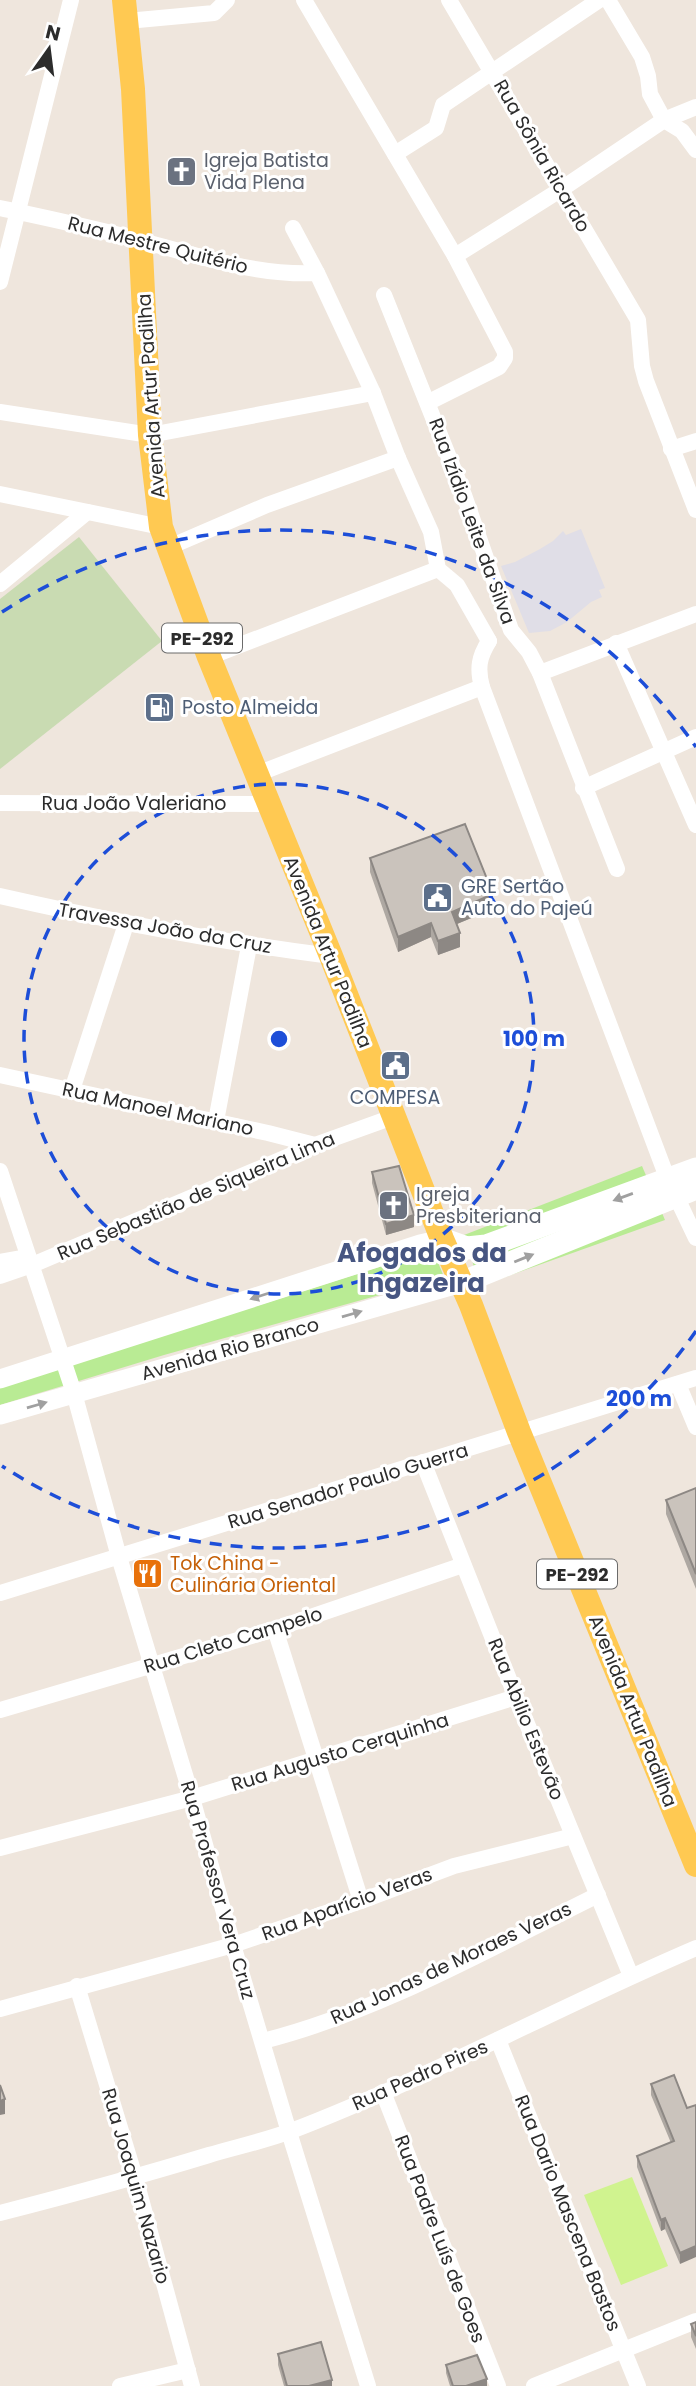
<svg xmlns="http://www.w3.org/2000/svg" width="696" height="2386" viewBox="0 0 696 2386" font-family="Poppins,sans-serif">
  <style>
    .industrial { fill: #e0dee7 }
    .green { fill: #b9eb94 }
    .cemetery { fill: #c9dbb2 }
    .pitch { fill: #d0f38f }
    .lines { fill: none; stroke-linecap: round; stroke-linejoin: round }
    .minor { stroke: #fff; stroke-width: 16 }
    .tertiary { stroke: #fff; stroke-width: 19 }
    .secondary { stroke: #fff; stroke-width: 23 }
    .primary { stroke: #ffc952; stroke-width: 24 }
    .wall { fill: #aea8a2 }
    .shaded-wall { fill: #8d8884 }
    .building { fill: #cac3bc; stroke: #8d8884; stroke-width: 2 }
    .oneway { fill: #a0a0a0 }
    .ring { fill: none; stroke: #1d4ed8; stroke-width: 3.5; stroke-dasharray: 12 9 }
    .labels { text-anchor: middle; dominant-baseline: central; stroke-width: 6; stroke-linejoin: round; paint-order: stroke }
    .shield { fill: #fff; stroke: #6b6b6b; stroke-width: 2 }
    .shield-label { font-size: 18px; font-weight: bold; fill: #2c2c2c }
    .street-label { font-size: 19px; fill: #2c2c2c; stroke: #fff }
    .worship-label { font-size: 19px; fill: #5b616d; stroke: #fff; text-anchor: start }
    .service-label { font-size: 19px; fill: #4e5e75; stroke: #fff; text-anchor: start }
    .food-label { font-size: 19px; fill: #c56008; stroke: #fff; text-anchor: start }
    .district-label { font-size: 26px; font-weight: bold; fill: #475682; stroke: #fff }
    .centre { fill: #1d4ed8; stroke: #fff; stroke-width: 3.5 }
    .ring-label { font-size: 21px; text-anchor: middle; font-weight: bold; fill: #1d4ed8; stroke: #fff; stroke-width: 6; stroke-linejoin: round; paint-order: stroke }
  </style>
  <rect width="100%" height="100%" fill="#efe6dd"/>
  <polygon class="industrial" points="581,529 605,588 599,590 602,597 591,602 567,622 550,631 529,633 501,566 515,562 540,549 553,541 563,531 566,535"/>
  <g class="green">
    <polygon points="642,1166 665,1220 480,1286 464,1235"/>
    <polygon points="433,1250 444,1277 164,1355 0,1405 0,1387"/>
  </g>
  <polygon class="cemetery" points="79,537 162,641 0,769 0,599"/>
  <polygon class="pitch" points="632,2177 668,2266 621,2285 584,2195"/>
  <g class="lines">
    <g class="minor">
      <polyline points="304,0 455,256 505,352 505,358 499,367 429,402"/>
      <polyline points="449,0 638,320 642,366 646,381 696,510"/>
      <polyline points="608,0 642,57 648,76 650,94 664,120 682,131 696,150"/>
      <polyline points="127,21 214,13 227,0"/>
      <polyline points="395,154 436,128 443,105 599,0"/>
      <path d="M0 208C47 218 95 228 142 241 199 256 257 276 317 273"/>
      <polyline points="293,228 317,273 373,393 398,458 431,532 438,569 457,585 489,641"/>
      <polyline points="455,256 560,190 664,120 696,107"/>
      <polyline points="0,282 71,0"/>
      <polyline points="384,295 464,495 511,630 529,652 540,673 617,869"/>
      <polyline points="0,412 150,435 373,393"/>
      <polyline points="671,449 696,441"/>
      <polyline points="0,494 161,527"/>
      <polyline points="167,548 267,505 398,458"/>
      <polyline points="0,584 87,512"/>
      <path d="M489 641C479 657 477 668 482 687L668 1180"/>
      <polyline points="616,643 696,825"/>
      <polyline points="209,657 438,569"/>
      <polyline points="540,673 696,614"/>
      <polyline points="257,774 482,687"/>
      <polyline points="583,788 696,737"/>
      <polyline points="0,803 268,804"/>
      <path d="M0 896C110 921 219 942 331 956"/>
      <polyline points="0,1075 268,1133 315,1145"/>
      <polyline points="72,1090 126,924"/>
      <polyline points="216,1121 249,946"/>
      <polyline points="0,1171 74,1393 119,1557 192,1798 233,1945 289,2132 368,2386"/>
      <polyline points="676,1196 696,1238"/>
      <polyline points="0,1262 28,1257"/>
      <polyline points="0,1276 32,1265 315,1145 393,1117"/>
      <polyline points="678,1384 696,1427"/>
      <polyline points="423,1462 516,1697 631,1976"/>
      <polyline points="0,1593 696,1378"/>
      <polyline points="275,1629 361,1901"/>
      <polyline points="0,1710 275,1629 463,1565"/>
      <polyline points="0,1848 192,1798 516,1697"/>
      <polyline points="77,1986 135,2177 192,2386"/>
      <polyline points="0,2009 233,1945 361,1901 454,1866 573,1836"/>
      <polyline points="498,2040 638,2386"/>
      <path d="M263 2041C381 2011 490 1948 598 1895"/>
      <polyline points="383,2092 498,2386"/>
      <path d="M0 2213C70 2195 140 2176 209 2155 236 2147 264 2141 291 2131 429 2078 560 2006 696 1948"/>
      <polyline points="120,2386 188,2370"/>
      <polyline points="534,2386 696,2321"/>
    </g>
    <g class="tertiary">
      <polyline points="0,1379 420,1244 442,1239"/>
      <polyline points="0,1415 461,1283"/>
    </g>
    <g class="secondary">
      <polyline points="442,1239 467,1248 486,1246 696,1169"/>
      <polyline points="461,1283 696,1188"/>
    </g>
    <polyline class="primary" points="124,0 133,89 150,435 161,527 209,657 331,956 442,1239 471,1305 519,1432 696,1865"/>
  </g>
  <g class="wall">
    <polygon points="370,858 493,909 457,924 460,947 438,955 431,937 398,952 370,872"/>
    <polygon points="372,1172 414,1227 386,1235 372,1183"/>
    <polygon points="696,1488 696,1589 666,1514 666,1500"/>
    <polygon points="651,2084 687,2108 680,2264 665,2229 661,2231 637,2167 637,2156 671,2143 651,2095"/>
    <polygon points="696,2322 696,2349 691,2337 691,2324"/>
    <polygon points="278,2354 332,2386 284,2386 278,2365"/>
    <polygon points="446,2365 487,2386 450,2386 446,2373"/>
  </g>
  <g class="shaded-wall">
    <polygon points="493,894 493,909 452,926 452,912"/>
    <polygon points="431,923 431,937 398,952 398,937"/>
    <polygon points="460,933 460,947 438,955 438,941"/>
    <polygon points="414,1215 414,1227 386,1235 386,1224"/>
    <polygon points="5,2099 5,2114 0,2115 0,2101"/>
    <polygon points="665,2218 665,2229 661,2231 661,2220"/>
    <polygon points="696,2246 696,2257 680,2264 680,2253"/>
    <polygon points="487,2379 487,2386 466,2386"/>
    <polygon points="332,2380 332,2386 309,2386"/>
  </g>
  <g class="building">
    <polygon points="465,824 493,894 452,912 460,933 438,941 431,923 398,937 370,858"/>
    <polygon points="399,1166 414,1215 386,1224 372,1172"/>
    <polygon points="696,1488 696,1574 666,1500"/>
    <polygon points="674,2075 687,2108 696,2105 696,2246 680,2253 665,2218 661,2220 637,2156 674,2141 651,2084"/>
    <polygon points="0,2085 5,2099 0,2101"/>
    <polygon points="696,2322 696,2336 691,2324"/>
    <polygon points="321,2342 332,2380 309,2386 287,2386 278,2354"/>
    <polygon points="477,2355 487,2379 466,2386 453,2386 446,2365"/>
  </g>
  <defs><path id="oneway-solid" d="M-6-.8H1V-3.2L6.5 0L1 3.2V.8H-6Z" transform="scale(1.75)"/></defs>
  <g class="oneway">
    <use href="#oneway-solid" transform="translate(623 1197) rotate(160)"/>
    <use href="#oneway-solid" transform="translate(524 1258) rotate(-22)"/>
    <use href="#oneway-solid" transform="translate(260 1296) rotate(162)"/>
    <use href="#oneway-solid" transform="translate(352 1314) rotate(-16)"/>
    <use href="#oneway-solid" transform="translate(37 1405) rotate(-16)"/>
  </g>
  <g class="ring">
    <circle cx="279" cy="1039" r="255"/>
    <path d="M696 1331A509 509 0 0 1 2 1466M2 612A509 509 0 0 1 696 747"/>
  </g>
  <defs>
    <symbol id="church-square" viewBox="-11 -11 22 22"><rect x="-9" y="-9" width="18" height="18" rx="4" fill="#6b7280" stroke="#fff"/><path d="M-1.2-6h2.4v3.5h3.3v2.4h-3.3V6h-2.4V-.1h-3.3v-2.4h3.3Z" fill="#fff"/></symbol>
    <symbol id="fuel-square" viewBox="-11 -11 22 22"><rect x="-9" y="-9" width="18" height="18" rx="4" fill="#5c6f8a" stroke="#fff"/><path d="M-5.5-6h7V0h2V4h1.3V-2.5L3-4.5l.8-.8L6-3V5H2.5V1h-1V6h-7ZM-4.2-4.7v3.2H.2V-4.7Z" fill="#fff"/></symbol>
    <symbol id="civic-square" viewBox="-11 -11 22 22"><rect x="-9" y="-9" width="18" height="18" rx="4" fill="#5c6f8a" stroke="#fff"/><path d="M-.6-6.5H3V-4.5H.6V-3L4-1V1h2V6H-6V1h2V-1L-.6-3ZM-1.2 2.5V6h2.4V2.5Z" fill="#fff"/></symbol>
    <symbol id="restaurant-square" viewBox="-11 -11 22 22"><rect x="-9" y="-9" width="18" height="18" rx="4" fill="#e8710a" stroke="#fff"/><path d="M-5-6h1v4h1v-4h1v4h1v-4h1v5L-1.5 .5V6h-2V.5L-5-1ZM5-6V6H3V1.5H1.5Q1.5-4 5-6Z" fill="#fff"/></symbol>
  </defs>
  <g fill-rule="evenodd">
    <use href="#church-square" x="164" y="154" width="35" height="35"/>
    <use href="#fuel-square" x="142" y="690" width="35" height="35"/>
    <use href="#civic-square" x="420" y="880" width="35" height="35"/>
    <use href="#civic-square" x="378" y="1048" width="35" height="35"/>
    <use href="#church-square" x="376" y="1188" width="35" height="35"/>
    <use href="#restaurant-square" x="130" y="1556" width="35" height="35"/>
  </g>
  <g class="labels">
    <g class="shield">
      <rect x="162" y="623.5" width="80" height="29" rx="5"/>
      <rect x="537" y="1559.5" width="80" height="29" rx="5"/>
    </g>
    <g class="shield-label">
      <text x="202" y="638">PE-292</text>
      <text x="577" y="1574">PE-292</text>
    </g>
    <g class="street-label">
      <text transform="translate(542 156) rotate(60)">Rua Sônia Ricardo</text>
      <text transform="translate(158 245) rotate(14)">Rua Mestre Quitério</text>
      <text transform="translate(151 396) rotate(-94)">Avenida Artur Padilha</text>
      <text transform="translate(472 521) rotate(70)">Rua Izídio Leite da Silva</text>
      <text x="134" y="803">Rua João Valeriano</text>
      <text transform="translate(165 928) rotate(10)">Travessa João da Cruz</text>
      <text transform="translate(328 952) rotate(68)">Avenida Artur Padilha</text>
      <text transform="translate(158 1109) rotate(12)">Rua Manoel Mariano</text>
      <text transform="translate(196 1196) rotate(-23)">Rua Sebastião de Siqueira Lima</text>
      <text transform="translate(230 1349) rotate(-16)">Avenida Rio Branco</text>
      <text transform="translate(348 1486) rotate(-17)">Rua Senador Paulo Guerra</text>
      <text transform="translate(233 1640) rotate(-17)">Rua Cleto Campelo</text>
      <text transform="translate(633 1711) rotate(68)">Avenida Artur Padilha</text>
      <text transform="translate(526 1719) rotate(68)">Rua Abilio Estevão</text>
      <text transform="translate(340 1752) rotate(-17)">Rua Augusto Cerquinha</text>
      <text transform="translate(218 1890) rotate(74)">Rua Professor Vera Cruz</text>
      <text transform="translate(347 1904) rotate(-20)">Rua Aparício Veras</text>
      <text transform="translate(451 1963) rotate(-25)">Rua Jonas de Moraes Veras</text>
      <text transform="translate(420 2075) rotate(-24)">Rua Pedro Pires</text>
      <text transform="translate(136 2186) rotate(74)">Rua Joaquim Nazario</text>
      <text transform="translate(568 2213) rotate(68)">Rua Dario Mascena Bastos</text>
      <text transform="translate(440 2239) rotate(69)">Rua Padre Luís de Goes</text>
    </g>
    <g class="worship-label">
      <text x="204" y="160">Igreja Batista<tspan x="204" dy="22">Vida Plena</tspan></text>
      <text x="416" y="1194">Igreja<tspan x="416" dy="22">Presbiteriana</tspan></text>
    </g>
    <g class="service-label">
      <text x="182" y="707">Posto Almeida</text>
      <text x="461" y="886">GRE Sertão<tspan x="461" dy="22">Auto do Pajeú</tspan></text>
      <text x="395" y="1097" text-anchor="middle">COMPESA</text>
    </g>
    <g class="food-label">
      <text x="170" y="1563">Tok China -<tspan x="170" dy="22">Culinária Oriental</tspan></text>
    </g>
    <g class="district-label">
      <text x="422" y="1253">Afogados da<tspan x="422" dy="30">Ingazeira</tspan></text>
    </g>
  </g>
  <circle cx="279" cy="1039" r="10" class="centre"/>
  <g class="ring-label">
    <text x="534" y="1046">100 m</text>
    <text x="639" y="1406">200 m</text>
  </g>
  <g transform="translate(49 49) rotate(14)" stroke="#ffffff" stroke-width="5" paint-order="stroke">
  <path d="M0-5L12 26L0 18L-12 26Z" fill="#2c2c2c"/>
  <text y="-10" font-size="19" font-weight="bold" text-anchor="middle" fill="#2c2c2c">N</text>
  </g>
</svg>
